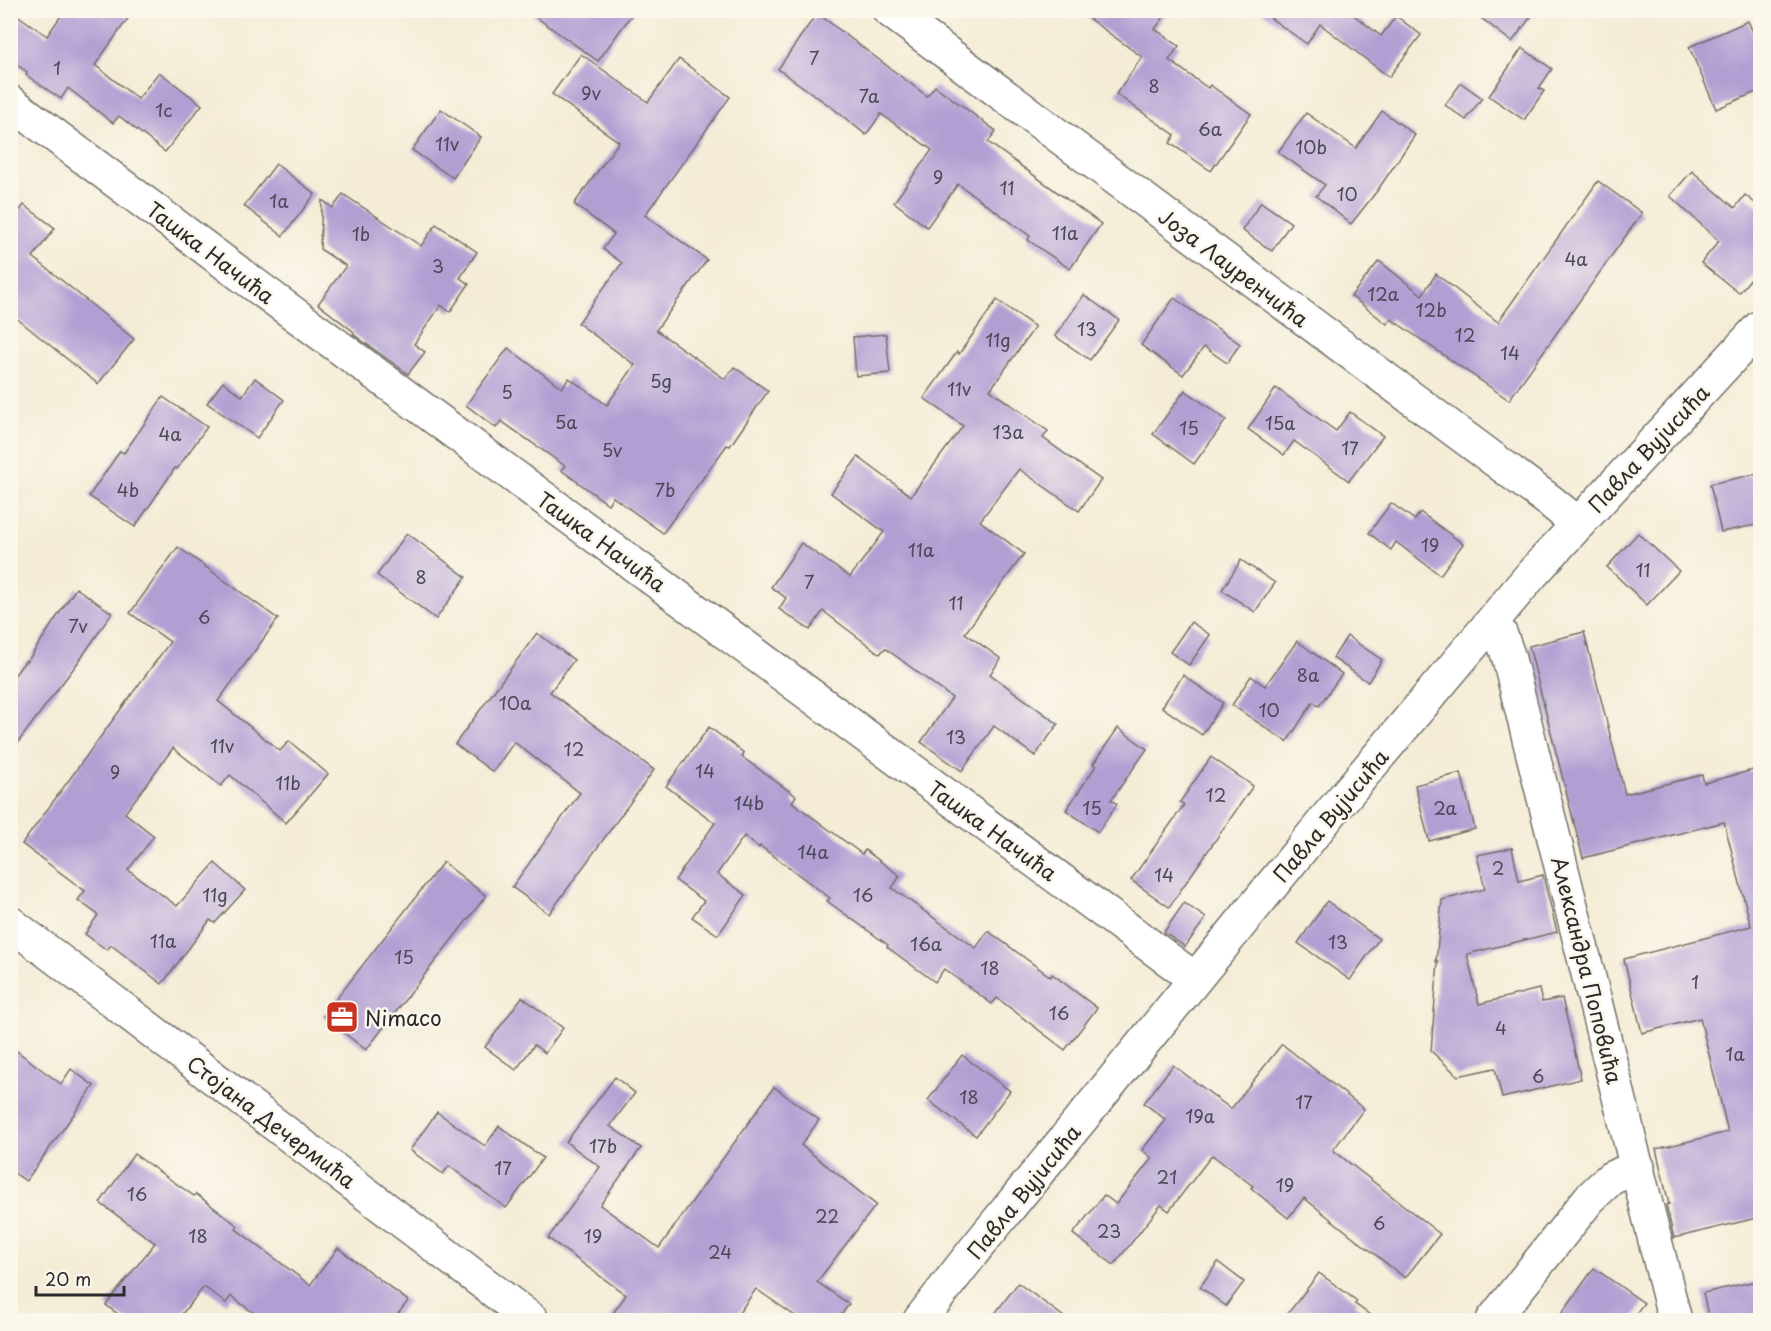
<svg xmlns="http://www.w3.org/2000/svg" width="1771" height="1331" viewBox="0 0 1771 1331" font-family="'Playpen Sans',sans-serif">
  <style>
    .building { fill: #b19ed3 }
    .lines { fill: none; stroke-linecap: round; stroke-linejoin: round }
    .street-casing { stroke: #716f67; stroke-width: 36 }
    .secondary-casing { stroke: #716f67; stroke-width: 36 }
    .street { stroke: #fff; stroke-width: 33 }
    .secondary { stroke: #fff; stroke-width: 33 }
    .labels { text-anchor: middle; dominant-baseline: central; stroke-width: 5; stroke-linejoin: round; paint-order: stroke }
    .number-label { font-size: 18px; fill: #4c4855 }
    .street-label { font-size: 21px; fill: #2b2b2b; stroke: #fbf7ec }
    .poi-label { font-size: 21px; fill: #2b2b2b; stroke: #fbf7ec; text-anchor: start }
  </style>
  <rect width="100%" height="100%" fill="#fbf7ec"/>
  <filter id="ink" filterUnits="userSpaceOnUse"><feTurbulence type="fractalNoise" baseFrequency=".0167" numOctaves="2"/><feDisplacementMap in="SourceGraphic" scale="12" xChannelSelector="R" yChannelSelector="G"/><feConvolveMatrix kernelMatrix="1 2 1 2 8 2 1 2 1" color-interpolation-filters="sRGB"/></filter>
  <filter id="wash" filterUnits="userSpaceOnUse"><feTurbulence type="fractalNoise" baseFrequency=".008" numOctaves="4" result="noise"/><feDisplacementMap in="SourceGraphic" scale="24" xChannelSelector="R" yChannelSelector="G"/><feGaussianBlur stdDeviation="1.35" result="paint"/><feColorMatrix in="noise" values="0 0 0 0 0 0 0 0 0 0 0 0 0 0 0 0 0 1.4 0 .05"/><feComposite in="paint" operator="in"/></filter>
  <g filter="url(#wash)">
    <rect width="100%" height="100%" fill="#f4ecd6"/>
    <g id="blocks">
      <g class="building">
        <polygon points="10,10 47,36 65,10 134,10 95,65 138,99 159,72 202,105 165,152 119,116 113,123 68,88 61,99 26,75 27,72 10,60"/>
        <polygon points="526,10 635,10 598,61"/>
        <polygon points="1077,10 1169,10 1155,29 1179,46 1169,60 1208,88 1210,85 1251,114 1211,171 1170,143 1175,135 1116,94 1142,57"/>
        <polygon points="1259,10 1347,10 1381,36 1396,16 1421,35 1389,77 1320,24 1307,44"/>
        <polygon points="1471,10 1536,10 1512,42"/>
        <polygon points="817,13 927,96 935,86 996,131 988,142 1101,224 1070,269 1028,240 1030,236 958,184 927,227 894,202 932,150 881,114 866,135 834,109 778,69"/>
        <polygon points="1748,21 1761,50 1761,90 1716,109 1689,47"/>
        <polygon points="1522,48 1552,69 1539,88 1544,91 1524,120 1489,96"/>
        <polygon points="581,54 648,102 679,59 730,97 645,215 707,260 656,330 725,379 734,367 768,391 730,446 727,445 663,533 613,497 608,504 561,470 565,466 501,421 496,428 466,405 508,348 562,388 569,378 607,405 635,365 578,323 622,263 603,249 614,234 574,204 619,142 552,94"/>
        <polygon points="1461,83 1482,98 1466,120 1445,105"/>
        <polygon points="441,109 481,137 453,178 412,150"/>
        <polygon points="1382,111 1415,135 1377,191 1351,224 1316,196 1325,185 1278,152 1306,113 1356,148"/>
        <polygon points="276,164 315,194 283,236 244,206"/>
        <polygon points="1692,171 1735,208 1745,195 1761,208 1761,266 1739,293 1701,263 1719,241 1670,196"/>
        <polygon points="1598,181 1642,213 1509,400 1391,319 1387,324 1351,296 1379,261 1422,295 1436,274 1498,322"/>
        <polygon points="343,194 421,246 436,224 477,252 460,278 469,284 450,312 441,305 414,344 425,352 408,374 353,334 354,332 318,304 346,266 320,249 322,200 333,208"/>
        <polygon points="1261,202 1291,223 1272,251 1242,230"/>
        <polygon points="24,205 55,228 33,257 134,339 98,384 10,313 10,223"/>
        <polygon points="1084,295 1119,320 1090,360 1055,336"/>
        <polygon points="1174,298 1240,344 1227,363 1204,347 1183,375 1141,345"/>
        <polygon points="997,300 1035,327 990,390 1048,431 1043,438 1101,480 1079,511 1019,469 980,521 1024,554 965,633 1001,659 990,674 1058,724 1035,756 994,726 962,771 921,742 952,698 885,648 880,654 823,611 810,630 779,609 786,598 771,587 801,543 850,577 884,532 831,493 858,457 911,496 963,426 924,398 957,352 959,354"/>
        <polygon points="886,334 890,373 856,376 853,337"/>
        <polygon points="255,378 284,400 257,438 207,403 223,382 242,396"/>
        <polygon points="1276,388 1336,431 1350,412 1383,436 1349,481 1294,441 1284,455 1248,429"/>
        <polygon points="1185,390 1226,420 1194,464 1153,434"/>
        <polygon points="163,397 207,427 177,469 175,468 135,527 89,496 120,451 124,453"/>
        <polygon points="1761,473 1761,524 1721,532 1710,484"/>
        <polygon points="1391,503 1415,520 1420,512 1463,544 1440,575 1396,542 1391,550 1369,533"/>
        <polygon points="407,533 466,577 436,619 377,575"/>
        <polygon points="1638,533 1679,571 1647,605 1607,567"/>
        <polygon points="178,547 278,619 218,701 280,751 289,741 328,774 286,823 230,775 221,786 173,748 125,813 154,836 128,870 177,906 215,863 245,890 215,923 210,920 162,984 111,945 107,950 85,934 98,915 78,900 85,891 22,844 170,642 130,613"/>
        <polygon points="1241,560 1275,583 1255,612 1222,590"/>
        <polygon points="76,588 112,613 79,661 10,753 10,681 26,660 27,662"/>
        <polygon points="1191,622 1210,635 1189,665 1170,652"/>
        <polygon points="1584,632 1625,794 1702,775 1704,783 1761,768 1761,1217 1674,1238 1666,1205 1669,1204 1656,1149 1728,1132 1700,1018 1642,1033 1624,959 1751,926 1724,822 1583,858 1529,646"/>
        <polygon points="537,633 574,660 550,692 654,770 549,914 512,887 580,793 514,742 493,772 455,744"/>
        <polygon points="1347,636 1382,660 1368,682 1333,658"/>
        <polygon points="1297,641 1342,674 1319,706 1313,702 1287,742 1232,705 1251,676 1265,686"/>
        <polygon points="1183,675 1223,703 1202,735 1162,707"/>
        <polygon points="709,727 744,753 742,757 796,796 792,802 862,854 865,850 900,876 892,888 976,948 988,931 1051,977 1052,974 1097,1008 1065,1050 997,998 992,1004 944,969 935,982 887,947 888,945 827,901 830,898 760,846 759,848 744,836 717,874 746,895 718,935 692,917 704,901 675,880 715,823 666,786"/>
        <polygon points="1118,728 1147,749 1111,800 1117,804 1098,832 1066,810 1096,766 1093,764"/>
        <polygon points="1211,757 1253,786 1169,907 1131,880 1184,805 1180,802"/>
        <polygon points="1461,773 1475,829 1429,841 1415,785"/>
        <polygon points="1512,848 1519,881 1543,875 1557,932 1467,954 1479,1004 1539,989 1542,1002 1562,998 1581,1079 1502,1098 1495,1068 1458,1076 1431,1051 1438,961 1436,962 1442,900 1485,889 1477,855"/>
        <polygon points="443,862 486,896 366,1050 323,1016"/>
        <polygon points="1327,901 1379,939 1350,980 1298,943"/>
        <polygon points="1184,903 1206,918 1185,947 1164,932"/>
        <polygon points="522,997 563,1028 545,1053 534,1045 516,1070 485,1047"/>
        <polygon points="1282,1044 1364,1109 1333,1150 1440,1234 1405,1278 1304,1198 1288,1218 1251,1188 1253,1186 1212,1155 1169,1211 1161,1205 1114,1265 1073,1234 1104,1195 1116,1204 1152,1158 1142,1150 1166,1120 1144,1103 1173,1065 1231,1109"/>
        <polygon points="10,1046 61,1084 71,1069 94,1086 26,1181 10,1170"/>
        <polygon points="962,1055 1010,1091 976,1136 928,1100"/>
        <polygon points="615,1077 635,1093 610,1126 641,1148 600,1205 659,1248 774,1087 819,1120 801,1145 876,1205 817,1282 849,1304 838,1320 801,1320 756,1289 734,1320 608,1320 626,1295 548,1238 600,1167 566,1142"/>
        <polygon points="437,1112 485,1146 499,1126 543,1158 506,1208 449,1166 443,1174 410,1150"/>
        <polygon points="134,1154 194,1196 196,1194 238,1226 236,1229 310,1285 338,1248 408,1301 393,1320 263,1320 231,1296 226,1303 204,1287 177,1320 126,1320 106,1305 155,1243 100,1203"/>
        <polygon points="1218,1262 1244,1282 1226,1306 1200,1287"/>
        <polygon points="1594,1268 1644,1303 1631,1320 1557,1320"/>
        <polygon points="1319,1273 1357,1301 1355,1304 1377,1320 1283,1320"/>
        <polygon points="1761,1280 1761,1320 1709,1320 1703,1293"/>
        <polygon points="1018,1283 1068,1320 990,1320"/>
      </g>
    </g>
  </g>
  <g filter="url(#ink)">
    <use href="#blocks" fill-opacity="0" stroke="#716f67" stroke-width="1.5"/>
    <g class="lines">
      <defs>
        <g id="street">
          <polyline points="889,10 1550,501 1578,524"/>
          <polyline points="10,102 232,268 1195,979"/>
          <polyline points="1492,623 1500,633 1508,655 1675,1320"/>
          <polyline points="10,923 532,1320"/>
          <polyline points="1493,1320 1589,1199 1611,1178 1638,1167"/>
        </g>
        <polyline id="secondary" points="920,1320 977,1247 1329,815 1532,574 1760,327"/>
      </defs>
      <use href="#street" class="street-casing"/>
      <use href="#secondary" class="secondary-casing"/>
      <use href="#street" class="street"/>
      <use href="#secondary" class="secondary"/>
    </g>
  </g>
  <defs>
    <symbol id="office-square" viewBox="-11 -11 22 22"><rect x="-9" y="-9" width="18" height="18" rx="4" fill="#c8321e" stroke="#fbf7ec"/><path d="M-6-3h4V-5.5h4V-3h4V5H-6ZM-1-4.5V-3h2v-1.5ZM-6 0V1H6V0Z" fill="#fff"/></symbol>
  </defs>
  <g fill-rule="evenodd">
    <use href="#office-square" x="323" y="998" width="38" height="38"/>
  </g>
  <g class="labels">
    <g class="number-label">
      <text x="814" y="57">7</text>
      <text x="57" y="67">1</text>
      <text x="1154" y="85">8</text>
      <text x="591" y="92">9v</text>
      <text x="869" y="95">7a</text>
      <text x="164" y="109">1c</text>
      <text x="1210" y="128">6a</text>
      <text x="447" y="143">11v</text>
      <text x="1311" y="146">10b</text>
      <text x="938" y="176">9</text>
      <text x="1007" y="187">11</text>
      <text x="1347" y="193">10</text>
      <text x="279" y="200">1a</text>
      <text x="1065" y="232">11a</text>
      <text x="361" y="233">1b</text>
      <text x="1576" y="258">4a</text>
      <text x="438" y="265">3</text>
      <text x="1383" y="293">12a</text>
      <text x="1431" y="309">12b</text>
      <text x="1087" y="328">13</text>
      <text x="1465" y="334">12</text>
      <text x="998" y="339">11g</text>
      <text x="1510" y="352">14</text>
      <text x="661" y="380">5g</text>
      <text x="959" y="388">11v</text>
      <text x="507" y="391">5</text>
      <text x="566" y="421">5a</text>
      <text x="1280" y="422">15a</text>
      <text x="1189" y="427">15</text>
      <text x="1008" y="431">13a</text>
      <text x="170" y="433">4a</text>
      <text x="1350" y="447">17</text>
      <text x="612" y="449">5v</text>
      <text x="128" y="489">4b</text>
      <text x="665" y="489">7b</text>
      <text x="1430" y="544">19</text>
      <text x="921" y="549">11a</text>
      <text x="1643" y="569">11</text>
      <text x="421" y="576">8</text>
      <text x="809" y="581">7</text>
      <text x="956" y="602">11</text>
      <text x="204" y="616">6</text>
      <text x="78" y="625">7v</text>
      <text x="1308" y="674">8a</text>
      <text x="515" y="702">10a</text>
      <text x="1269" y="709">10</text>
      <text x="956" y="736">13</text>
      <text x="222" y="745">11v</text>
      <text x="574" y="748">12</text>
      <text x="705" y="770">14</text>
      <text x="115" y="771">9</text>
      <text x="288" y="782">11b</text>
      <text x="1216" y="794">12</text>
      <text x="749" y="802">14b</text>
      <text x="1092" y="807">15</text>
      <text x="1445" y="807">2a</text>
      <text x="813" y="851">14a</text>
      <text x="1498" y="867">2</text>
      <text x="1164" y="874">14</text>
      <text x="215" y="894">11g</text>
      <text x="863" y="894">16</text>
      <text x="163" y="940">11a</text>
      <text x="1338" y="941">13</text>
      <text x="926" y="943">16a</text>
      <text x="404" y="956">15</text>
      <text x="990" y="967">18</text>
      <text x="1695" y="981">1</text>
      <text x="1059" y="1012">16</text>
      <text x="1501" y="1027">4</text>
      <text x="1735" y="1053">1a</text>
      <text x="1538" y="1075">6</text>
      <text x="969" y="1096">18</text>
      <text x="1304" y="1101">17</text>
      <text x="1200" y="1115">19a</text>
      <text x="603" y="1145">17b</text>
      <text x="503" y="1167">17</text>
      <text x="1167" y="1176">21</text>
      <text x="1285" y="1184">19</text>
      <text x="137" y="1193">16</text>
      <text x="827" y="1215">22</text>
      <text x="1379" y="1222">6</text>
      <text x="1109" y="1230">23</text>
      <text x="198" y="1235">18</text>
      <text x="593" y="1235">19</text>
      <text x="720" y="1251">24</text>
    </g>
    <g class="street-label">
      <text transform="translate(211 252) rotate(37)">Ташка Начића</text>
      <text transform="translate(1234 267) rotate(37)">Јоза Лауренчића</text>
      <text transform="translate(1648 448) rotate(-47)">Павла Вујисића</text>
      <text transform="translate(602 541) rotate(36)">Ташка Начића</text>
      <text transform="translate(1330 815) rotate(-50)">Павла Вујисића</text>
      <text transform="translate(993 830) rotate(36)">Ташка Начића</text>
      <text transform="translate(1588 970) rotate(76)">Александра Поповића</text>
      <text transform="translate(272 1121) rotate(37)">Стојана Дечермића</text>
      <text transform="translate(1023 1191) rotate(-51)">Павла Вујисића</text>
    </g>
    <g class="poi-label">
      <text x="365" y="1017">Nimaco</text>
    </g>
  </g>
  <rect width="1771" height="1331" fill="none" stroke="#fbf7ec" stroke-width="36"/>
  <path d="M36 1286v9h88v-9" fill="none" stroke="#2b2b2b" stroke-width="3"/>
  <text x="45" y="1286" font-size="18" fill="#2b2b2b" stroke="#fbf7ec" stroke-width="4.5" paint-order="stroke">20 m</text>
</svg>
